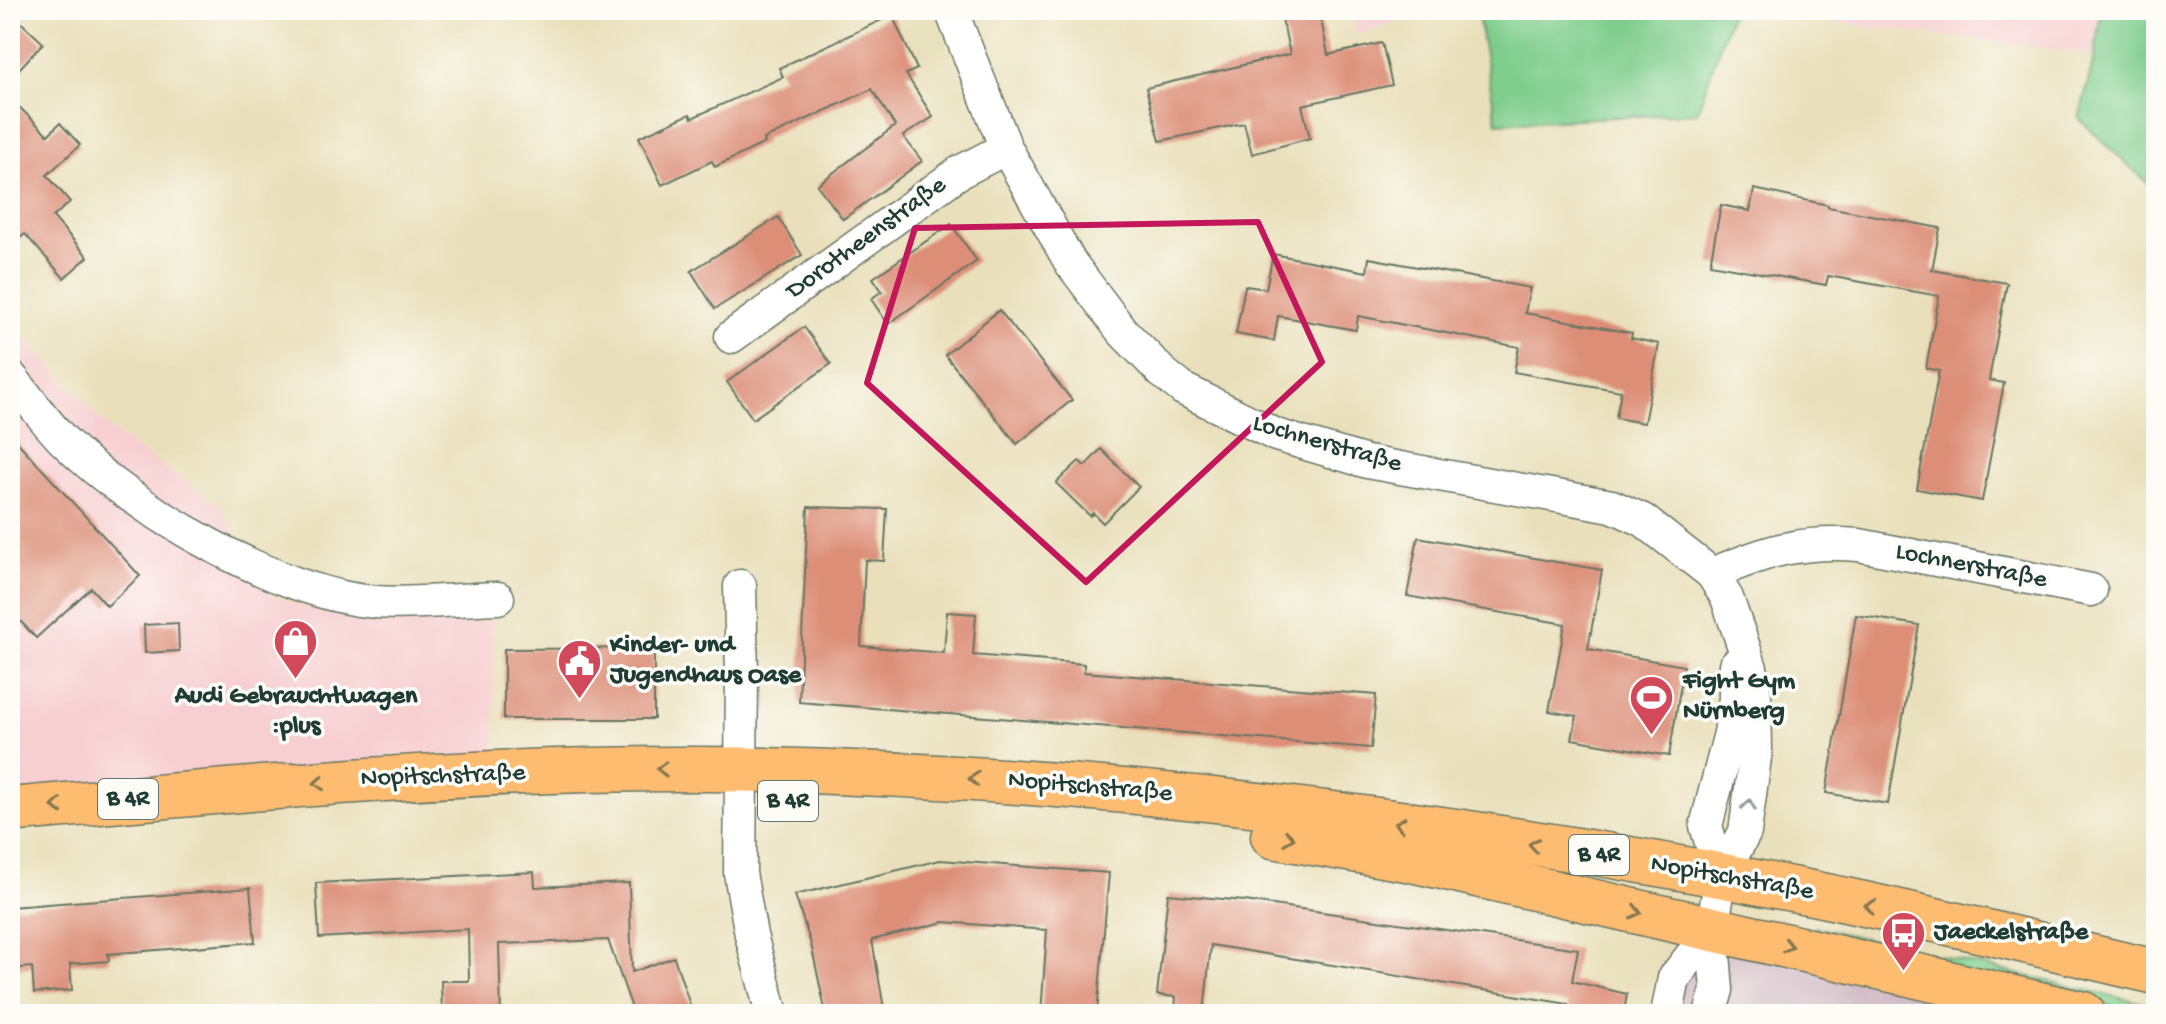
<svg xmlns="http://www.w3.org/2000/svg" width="2166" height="1024" viewBox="0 0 2166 1024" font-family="'Gochi Hand',sans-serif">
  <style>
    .built { fill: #f7cfd1 }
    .industrial { fill: #d2bdc6 }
    .green { fill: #7fcd8d; stroke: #4f8560; stroke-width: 2 }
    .building { fill: #dc8e77 }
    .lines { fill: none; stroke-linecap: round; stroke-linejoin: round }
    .minor-casing { stroke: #667663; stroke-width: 35 }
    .primary-casing { stroke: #667663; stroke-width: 47 }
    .minor { stroke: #fff; stroke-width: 32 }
    .primary { stroke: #febc70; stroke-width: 44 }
    .oneway { stroke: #83764f }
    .oneway2 { stroke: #8f9e9a }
    .marked { fill: none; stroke: #c2185b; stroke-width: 6; stroke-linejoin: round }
    .labels { text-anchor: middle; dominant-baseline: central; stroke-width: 7; stroke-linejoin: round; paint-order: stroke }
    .shield { fill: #fdfcf7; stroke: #62766e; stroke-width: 2 }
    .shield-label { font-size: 24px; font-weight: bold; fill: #1f3d34 }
    .street-label { font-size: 26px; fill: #1f3d34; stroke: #fdfcf7 }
    .poi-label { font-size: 26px; font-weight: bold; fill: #1f3d34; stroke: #fdfcf7; text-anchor: start }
  </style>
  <rect width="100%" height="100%" fill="#fdfcf7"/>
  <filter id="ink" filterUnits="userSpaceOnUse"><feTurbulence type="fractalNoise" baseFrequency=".0125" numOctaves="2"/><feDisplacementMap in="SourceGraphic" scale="16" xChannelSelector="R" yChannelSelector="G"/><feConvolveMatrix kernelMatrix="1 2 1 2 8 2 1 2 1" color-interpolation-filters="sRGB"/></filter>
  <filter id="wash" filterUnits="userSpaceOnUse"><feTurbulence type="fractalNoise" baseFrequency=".006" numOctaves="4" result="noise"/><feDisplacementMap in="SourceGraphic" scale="32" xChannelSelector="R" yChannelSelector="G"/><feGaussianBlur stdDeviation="1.8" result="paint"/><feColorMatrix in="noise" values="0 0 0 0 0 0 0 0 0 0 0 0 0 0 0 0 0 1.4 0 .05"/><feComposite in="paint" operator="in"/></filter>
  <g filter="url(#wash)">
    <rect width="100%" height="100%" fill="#e9e0bb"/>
    <g class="built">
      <polygon points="1350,10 1429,10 1357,35"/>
      <polygon points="1735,10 2101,10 2095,54"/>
      <polygon points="10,324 112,431 220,506 272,595 327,614 422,621 493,619 495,761 10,797"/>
    </g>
    <polygon class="industrial" points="1698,925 2094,1014 1673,1014"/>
    <g class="green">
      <polygon points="1477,10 1732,10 1697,113 1497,123"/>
      <polygon points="2101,10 2156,10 2156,191 2079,119 2095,54"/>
      <polygon points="1815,927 2156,1006 2156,1014 2146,1014 1812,938"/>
    </g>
    <g id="blocks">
      <g class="building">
        <polygon points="1280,10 1319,10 1328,55 1382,43 1392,85 1302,105 1310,138 1252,154 1244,123 1160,141 1146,88 1290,54"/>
        <polygon points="10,12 43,43 10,79"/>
        <polygon points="892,15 917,69 906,74 933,117 903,136 922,161 868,201 843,219 817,185 895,126 872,89 764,139 765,143 715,167 712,161 662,185 639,137 690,114 692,118 783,77 779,68"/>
        <polygon points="10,98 48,135 60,123 80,145 47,175 70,202 53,217 88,257 64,278 25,234 10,246"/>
        <polygon points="1754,189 1828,205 1828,207 1940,228 1932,270 2007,283 1989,380 2004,383 1982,501 1917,489 1939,371 1926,368 1939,296 1828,276 1826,285 1710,264 1721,205 1750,211"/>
        <polygon points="778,217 802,255 715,309 691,271"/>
        <polygon points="951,224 977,261 888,324 871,299 882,291 873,278"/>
        <polygon points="1273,254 1367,272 1369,258 1530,288 1525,313 1632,333 1631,338 1659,344 1644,423 1616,418 1621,391 1514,372 1519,347 1358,316 1356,330 1278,316 1274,341 1236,334 1245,286 1266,289"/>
        <polygon points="999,310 1072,400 1017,444 945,355"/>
        <polygon points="804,327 831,364 753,419 727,382"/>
        <polygon points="10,434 140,576 107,606 91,588 36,638 10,610"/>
        <polygon points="1101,449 1139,487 1103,523 1093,513 1090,516 1056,483 1079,461 1085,466"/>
        <polygon points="808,507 887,509 884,561 865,560 861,646 944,653 947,612 976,614 973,655 1084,664 1084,672 1376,695 1371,748 799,702"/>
        <polygon points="1418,537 1602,570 1588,649 1684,666 1669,756 1572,739 1577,716 1549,711 1565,624 1407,596"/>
        <polygon points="1856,615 1919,625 1888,804 1826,793"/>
        <polygon points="178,623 179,651 145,653 144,625"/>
        <polygon points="654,648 654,719 504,719 504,649"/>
        <polygon points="940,860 1109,873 1097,1014 1041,1014 1047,930 944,922 872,940 885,1014 826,1014 811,944 795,895"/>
        <polygon points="534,872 535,887 629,883 632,972 674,957 693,1014 634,1014 608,940 499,944 501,1014 442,1014 441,981 469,981 468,929 319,938 316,883"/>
        <polygon points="250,888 255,942 108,954 109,961 70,964 72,990 34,993 32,967 10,969 10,907"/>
        <polygon points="1168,894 1245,901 1578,949 1572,981 1627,994 1624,1013 1566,1014 1568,1004 1211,945 1204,1012 1175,1010 1176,997 1157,995"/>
      </g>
    </g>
  </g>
  <g filter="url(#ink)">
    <use href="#blocks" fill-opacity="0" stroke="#667663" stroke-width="2"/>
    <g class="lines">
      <defs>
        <g id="minor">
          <polyline points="951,10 1006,148 1070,262 1122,331 1162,372 1183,389 1276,435 1367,462 1612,506 1643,520 1712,574 1727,598 1751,668 1755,696 1756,750 1745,832 1721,876 1712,929 1717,990 1710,1014"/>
          <polyline points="731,337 958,173 1006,148"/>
          <path d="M10 376C28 397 45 422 65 442 132 509 280 595 376 602 414 605 459 599 498 598"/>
          <path d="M1712 574C1767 551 1800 540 1859 545L2091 590"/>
          <polyline points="740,586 742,675 740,873 751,935 772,1014"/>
          <polyline points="1721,876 1706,826 1730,733 1735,698 1735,665"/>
          <polyline points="1667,1014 1674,978 1712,929"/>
        </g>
        <g id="primary">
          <path d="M10 810C241 789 473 767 705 769 1078 772 1451 821 1817 894 1930 917 2043 946 2156 972"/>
          <polyline points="1273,836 1412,860 2083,1014"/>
        </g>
      </defs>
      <use href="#minor" class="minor-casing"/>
      <use href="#primary" class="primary-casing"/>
      <use href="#minor" class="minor"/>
      <use href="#primary" class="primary"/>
    </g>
    <defs><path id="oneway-chevron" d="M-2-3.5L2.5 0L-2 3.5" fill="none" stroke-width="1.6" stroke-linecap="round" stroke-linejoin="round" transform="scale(2)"/></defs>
    <g class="oneway">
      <use href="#oneway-chevron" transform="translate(662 769) rotate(179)"/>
      <use href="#oneway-chevron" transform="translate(974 779) rotate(-177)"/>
      <use href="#oneway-chevron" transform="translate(319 783) rotate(176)"/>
      <use href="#oneway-chevron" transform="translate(57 806) rotate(175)"/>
      <use href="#oneway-chevron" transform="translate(1400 824) rotate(-171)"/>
      <use href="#oneway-chevron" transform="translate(1289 838) rotate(8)"/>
      <use href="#oneway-chevron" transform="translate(1534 845) rotate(-171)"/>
      <use href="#oneway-chevron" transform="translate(1870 906) rotate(-167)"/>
      <use href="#oneway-chevron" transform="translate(1636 912) rotate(13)"/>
      <use href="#oneway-chevron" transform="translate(1788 946) rotate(13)"/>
    </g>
    <use class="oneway2" href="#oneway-chevron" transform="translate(1749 805) rotate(-82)"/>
  </g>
  <path class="marked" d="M1258 222 1322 362 1086 582 867 383 915 228Z"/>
  <defs>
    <symbol id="shop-pin" viewBox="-11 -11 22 30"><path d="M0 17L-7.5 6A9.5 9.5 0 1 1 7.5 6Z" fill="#d1495b" stroke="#fdfcf7"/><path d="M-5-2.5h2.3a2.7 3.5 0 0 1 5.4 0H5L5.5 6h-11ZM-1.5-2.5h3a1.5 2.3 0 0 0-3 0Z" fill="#fff"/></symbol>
    <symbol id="civic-pin" viewBox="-11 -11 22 30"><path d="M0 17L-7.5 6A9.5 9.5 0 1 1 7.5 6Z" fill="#d1495b" stroke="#fdfcf7"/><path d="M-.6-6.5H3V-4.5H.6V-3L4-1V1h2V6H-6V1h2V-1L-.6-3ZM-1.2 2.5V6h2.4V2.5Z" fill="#fff"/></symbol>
    <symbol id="stadium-pin" viewBox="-11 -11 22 30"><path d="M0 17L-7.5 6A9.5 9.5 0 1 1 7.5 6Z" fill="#d1495b" stroke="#fdfcf7"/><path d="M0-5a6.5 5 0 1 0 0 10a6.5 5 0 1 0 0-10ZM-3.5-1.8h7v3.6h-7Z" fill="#fff"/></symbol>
    <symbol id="bus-pin" viewBox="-11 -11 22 30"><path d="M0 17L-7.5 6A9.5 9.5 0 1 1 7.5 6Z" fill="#d1495b" stroke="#fdfcf7"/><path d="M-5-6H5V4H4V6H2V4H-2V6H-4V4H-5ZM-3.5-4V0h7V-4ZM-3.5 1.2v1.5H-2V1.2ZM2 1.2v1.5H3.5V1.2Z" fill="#fff"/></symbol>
  </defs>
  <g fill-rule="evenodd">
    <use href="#shop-pin" x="270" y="616" width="51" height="69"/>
    <use href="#civic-pin" x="554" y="636" width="51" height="69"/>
    <use href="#stadium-pin" x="1626" y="672" width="51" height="69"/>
    <use href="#bus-pin" x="1878" y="908" width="51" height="69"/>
  </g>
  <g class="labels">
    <g class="shield">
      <rect x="98" y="779" width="60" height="40" rx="6"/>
      <rect x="758" y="781" width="60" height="40" rx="6"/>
      <rect x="1569" y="835" width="60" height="40" rx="6"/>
    </g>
    <g class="shield-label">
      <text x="128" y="799">B 4R</text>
      <text x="788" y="801">B 4R</text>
      <text x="1599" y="855">B 4R</text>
    </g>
    <g class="street-label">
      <text transform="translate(867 239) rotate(-36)">Dorotheenstraße</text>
      <text transform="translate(1327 445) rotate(16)">Lochnerstraße</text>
      <text transform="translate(1971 567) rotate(11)">Lochnerstraße</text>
      <text transform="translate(443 777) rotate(-2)">Nopitschstraße</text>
      <text transform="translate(1090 788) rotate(5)">Nopitschstraße</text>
      <text transform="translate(1732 879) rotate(10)">Nopitschstraße</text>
    </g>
    <g class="poi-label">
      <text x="610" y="646">Kinder- und<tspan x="610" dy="30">Jugendhaus Oase</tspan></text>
      <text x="1683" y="682">Fight Gym<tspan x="1683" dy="30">Nürnberg</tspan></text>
      <text x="296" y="697" text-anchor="middle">Audi Gebrauchtwagen<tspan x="296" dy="30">:plus</tspan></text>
      <text x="1934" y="933">Jaeckelstraße</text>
    </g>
  </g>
  <rect width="2166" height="1024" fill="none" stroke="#fdfcf7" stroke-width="40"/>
</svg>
